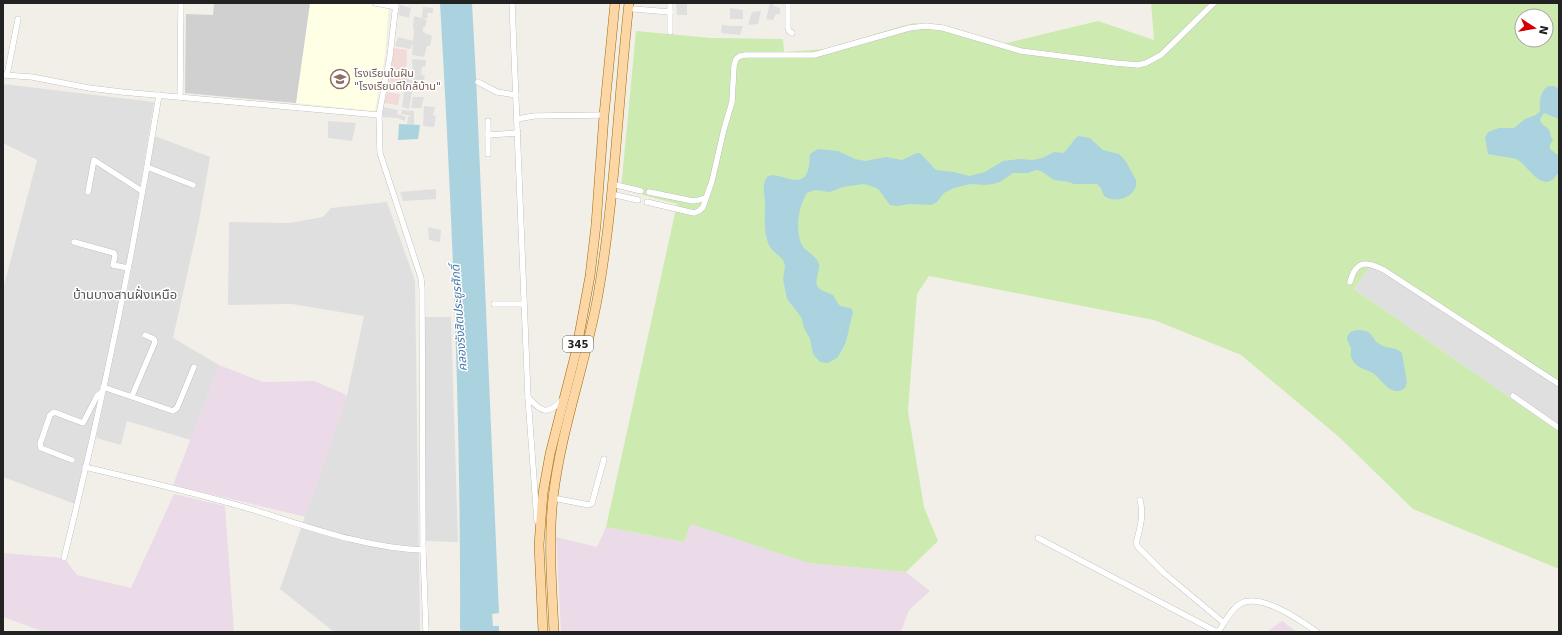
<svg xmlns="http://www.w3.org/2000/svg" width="1562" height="635" viewBox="0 0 1562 635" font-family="'DejaVu Sans','Noto Sans Thai',sans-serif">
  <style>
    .residential { fill: #e0dfdf }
    .commercial { fill: #f2dad9 }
    .industrial { fill: #ebdbe8 }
    .education { fill: #ffffe5 }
    .religious { fill: #d0d0d0 }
    .grass { fill: #cdebb0; fill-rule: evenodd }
    .water { fill: #aad3df }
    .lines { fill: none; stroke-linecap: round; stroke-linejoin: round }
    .street-casing { stroke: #a9a9a9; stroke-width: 6 }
    .primary-casing { stroke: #a06b00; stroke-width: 10 }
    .street { stroke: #fff; stroke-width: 5.5 }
    .primary { stroke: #fcd6a4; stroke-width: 9 }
    .labels { text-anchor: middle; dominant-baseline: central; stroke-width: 3; stroke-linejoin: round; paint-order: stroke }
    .shield { fill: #fff; stroke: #646464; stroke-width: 1 }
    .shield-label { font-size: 10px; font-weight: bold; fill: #222 }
    .education-label { font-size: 11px; fill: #785e54; stroke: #fff; text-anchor: start }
    .water-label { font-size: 12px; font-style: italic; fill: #4a7aab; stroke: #fff }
    .quarter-label { font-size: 13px; fill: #555; stroke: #fff }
  </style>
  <rect width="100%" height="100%" fill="#f2efe9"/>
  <g class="residential">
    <polygon points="676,3 687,3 687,15 677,15"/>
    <polygon points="770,3 774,3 773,6 780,8 780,14 776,14 773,20 766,19"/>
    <polygon points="400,5 411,8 409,18 398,15"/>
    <polygon points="423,7 433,8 433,13 427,13 428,18 423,18 427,20 425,27 423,27 423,32 432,36 430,46 427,46 424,57 412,55 413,43 410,49 395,46 398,37 413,41 414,32 413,26 414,16 422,18"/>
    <polygon points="730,8 743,10 743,19 730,19"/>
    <polygon points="761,11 758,24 748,25 752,12"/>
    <polygon points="722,25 733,26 743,26 740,35 721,33"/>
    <polygon points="412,59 426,60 425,67 422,67 421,74 425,76 424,80 413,80"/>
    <polygon points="406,78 417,83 416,92 412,92 409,109 402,107"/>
    <polygon points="3,84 154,102 126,273 75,504 3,477 3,289 37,160 3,143"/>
    <polygon points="413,97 424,97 421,108 411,108"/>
    <polygon points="424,106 435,107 433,115 436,116 434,127 423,126"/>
    <polygon points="383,107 398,110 397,114 406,117 405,121 397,118 382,117"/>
    <polygon points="402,110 414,111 414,125 407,124 408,117 412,116 401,114"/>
    <polygon points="328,121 356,123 352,141 328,138"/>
    <polygon points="155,136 210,157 199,221 173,338 219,365 191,440 127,421 121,445 96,438 130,277"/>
    <polygon points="436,189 436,199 403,201 400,192"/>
    <polygon points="387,202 415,281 420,632 334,632 280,589 347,395 364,316 292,304 228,305 229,222 290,223 323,217 331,208"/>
    <polygon points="428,227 441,230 440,242 429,240"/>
    <polygon points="1373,262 1559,383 1559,432 1354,289"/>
    <polygon points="423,317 451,317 458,542 426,541"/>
  </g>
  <g class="commercial">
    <polygon points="394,48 407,50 406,78 403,87 389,85"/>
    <polygon points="387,92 400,94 398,105 384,103"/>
  </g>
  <g class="industrial">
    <polygon points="219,365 263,382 314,381 347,395 306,517 173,485"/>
    <polygon points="174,494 225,506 234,632 44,632 3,617 3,553 64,558 77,575 131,588"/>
    <polygon points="691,523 808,563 906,572 930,591 909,610 901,632 561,632 556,537 597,547 606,527 684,542"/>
    <polygon points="1282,621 1297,632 1267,632"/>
  </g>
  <polygon class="education" points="310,3 389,4 385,55 375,111 296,103"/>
  <polygon class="religious" points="214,3 310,3 296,103 185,93 186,14 213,15"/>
  <path class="grass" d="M1151 3H1559V383L1373 262 1354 289 1559 432V569L1413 509 1339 437 1241 355 1154 320 929 276 917 294 908 411 924 507 938 541 906 572 808 563 691 524 684 542 606 527 677 204 621 189 636 31 711 38 783 39 784 52 825 49 902 26 915 23 962 33 998 45 1098 21 1154 40ZM1522 16H1546V40H1522Z"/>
  <g class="water">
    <path d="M440 3H472L476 77 499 613 492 614 493 626H499V632H461L460 628C461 420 452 211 440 3Z"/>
    <path d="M1548 86H1554L1559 89V119L1544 113 1540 119C1541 126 1546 125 1549 130 1551 134 1550 137 1553 140L1550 145V149L1559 156V173C1556 175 1555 178 1552 180 1539 189 1526 163 1516 159 1508 157 1497 156 1488 154L1485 138 1488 132 1499 128H1514L1525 119 1536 115 1540 111C1539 102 1540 91 1548 86Z"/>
    <polygon points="399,124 420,125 418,139 398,140"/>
    <path d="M1078 136 1090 138 1103 150 1119 154 1125 160 1136 180C1139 196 1116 205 1104 196L1101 188 1097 184H1074L1069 182 1054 180 1041 171 1036 170 1028 173H1013L1000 182 993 184 985 185 970 184 954 188 944 193 937 202 931 205 910 204 897 206 890 205 879 190 874 187 864 184 843 187 830 192 815 190 807 193C798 206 794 235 804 248 809 253 817 257 819 264 820 271 815 278 817 286L821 290 833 295C840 307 838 306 851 308L853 312 846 342 842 350 837 358 828 363 820 362 813 354 810 339 804 328 801 317 787 299 783 279 785 266 783 260C779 255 774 253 770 247 763 234 765 218 765 204 765 195 761 186 767 177 777 169 802 192 808 170 810 165 809 159 810 154L818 149 838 151 855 159 865 161 886 157 902 160 917 153H920L936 170 954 172 969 176 985 172 1003 161 1019 159 1033 160 1042 158 1054 152 1063 153C1069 149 1071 142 1078 136Z"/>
    <path d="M1357 330C1375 330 1370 339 1381 345 1388 349 1395 346 1402 353L1407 382 1405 388C1391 398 1383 381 1374 374 1367 369 1358 369 1353 361 1350 356 1351 354 1351 349 1350 344 1347 342 1347 337L1350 332Z"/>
  </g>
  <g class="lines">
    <defs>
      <g id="street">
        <polyline points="375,3 396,7"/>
        <polyline points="396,3 390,56 379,115 380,153 421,278 422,288 423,550 426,632"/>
        <polyline points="512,3 528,397 537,521"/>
        <polyline points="670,3 670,32"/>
        <polyline points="788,3 788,28 789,31 792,33"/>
        <polyline points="634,9 670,12"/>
        <polyline points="3,75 32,77 89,88 122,92 379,115"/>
        <polyline points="7,75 18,19"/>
        <polyline points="478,82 497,92 516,95"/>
        <polyline points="180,97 181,3"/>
        <polyline points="517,119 534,116 604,115"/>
        <polyline points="488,121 488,154"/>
        <polyline points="488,135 518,133"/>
        <polyline points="147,167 193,185"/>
        <polyline points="612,184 641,191"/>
        <polyline points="88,192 94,160 142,191"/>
        <polyline points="649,192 693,201 699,200 705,198"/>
        <polyline points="611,194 638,200"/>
        <polyline points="647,202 694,213 699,211 703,207 712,181 724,129 732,102 734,66 736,59 740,56 746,55 814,55 909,28 926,26 943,28 1021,51 1115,63 1138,65 1146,63 1161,55 1214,3"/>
        <polyline points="74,242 114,253 115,256 113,265 128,268"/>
        <path d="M1350 282C1356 260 1366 261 1384 270L1559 384"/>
        <polyline points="494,304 524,304"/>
        <polyline points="103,387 173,411 177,408 194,367"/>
        <polyline points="132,396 155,342 154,339 145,335"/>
        <polyline points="1513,396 1559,428"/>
        <path d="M528 397C541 412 547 416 562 400"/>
        <polyline points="72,460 41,448 40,444 50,415 54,412 83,423 97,396 102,392"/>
        <path d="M85 467C139 480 193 492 247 508 304 525 363 548 423 550"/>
        <polyline points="553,498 589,505 592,503 604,459"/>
        <path d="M1140 500C1144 515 1140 529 1136 543L1138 547 1164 573 1224 623"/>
        <path d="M1038 538 1215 631H1219C1225 622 1231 609 1240 604 1260 592 1300 620 1317 632"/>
        <path d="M64 558C102 405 134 251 159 95"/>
      </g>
      <g id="primary">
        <polyline points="543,632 539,545 543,493 550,454 576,352 590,276 596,225 604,115 615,3"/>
        <path d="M554 632C552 587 548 542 553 498 561 429 586 363 598 295 615 199 618 100 629 3"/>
      </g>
    </defs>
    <use href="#street" class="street-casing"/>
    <use href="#primary" class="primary-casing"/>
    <use href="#street" class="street"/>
    <use href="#primary" class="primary"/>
  </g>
  <defs>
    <symbol id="school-ring" viewBox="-11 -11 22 22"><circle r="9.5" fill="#fff" stroke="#8d6e63" stroke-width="1.5"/><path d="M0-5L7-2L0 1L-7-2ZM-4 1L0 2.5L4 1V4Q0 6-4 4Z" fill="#8d6e63"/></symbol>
  </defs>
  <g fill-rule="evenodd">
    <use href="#school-ring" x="329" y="68" width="22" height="22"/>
  </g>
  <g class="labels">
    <rect class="shield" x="563" y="336" width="30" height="16" rx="3"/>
    <g class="shield-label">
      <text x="578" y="344">345</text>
    </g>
    <g class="education-label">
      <text x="354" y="73">โรงเรียนในฝัน<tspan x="354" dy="13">"โรงเรียนดีใกล้บ้าน"</tspan></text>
    </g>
    <g class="water-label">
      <text transform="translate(459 318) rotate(-94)">คลองรังสิตประยูรศักดิ์</text>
    </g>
    <g class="quarter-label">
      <text x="125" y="294">บ้านบางสานฝั่งเหนือ</text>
    </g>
  </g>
  <rect width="1562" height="635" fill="none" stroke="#222222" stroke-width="8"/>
  <g transform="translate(1534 28) rotate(102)"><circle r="19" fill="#ffffff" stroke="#a7a7a7"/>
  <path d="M0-3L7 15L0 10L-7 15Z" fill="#d40000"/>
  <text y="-6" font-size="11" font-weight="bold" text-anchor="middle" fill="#222222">N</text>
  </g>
</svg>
